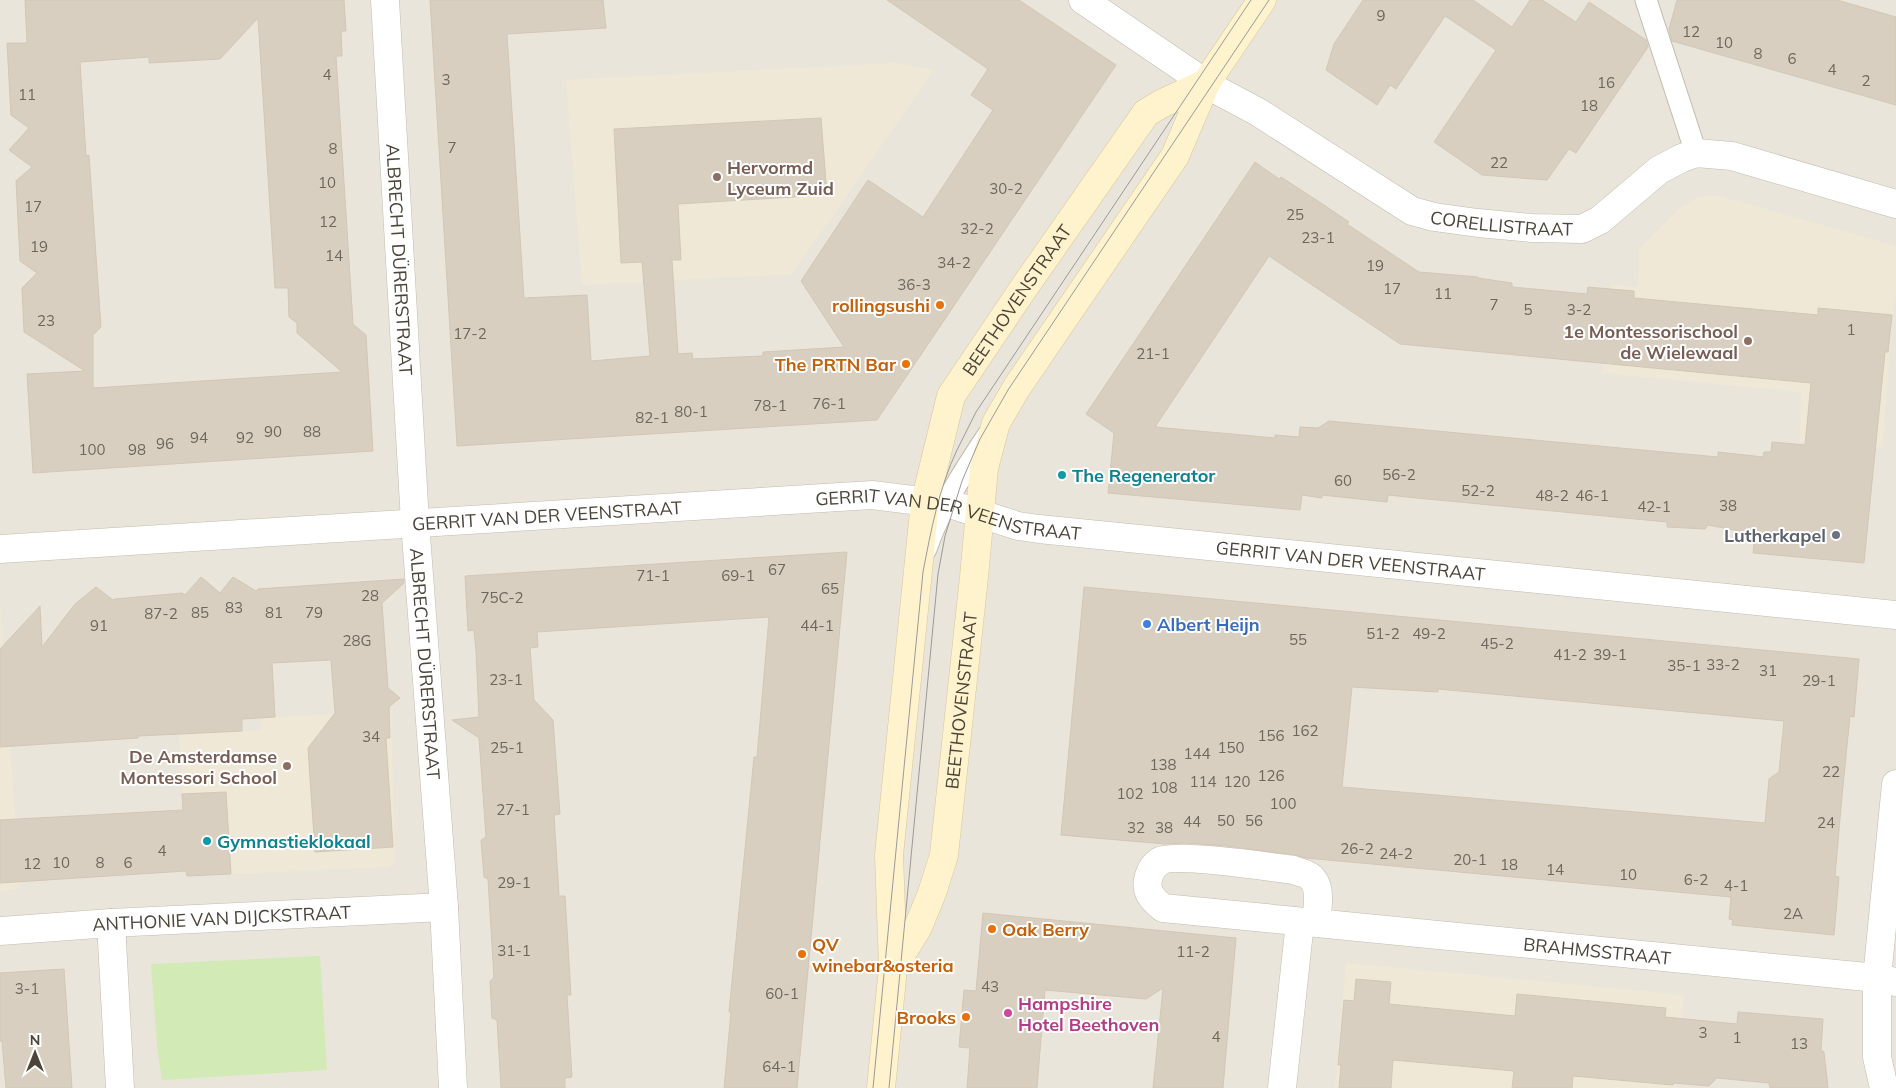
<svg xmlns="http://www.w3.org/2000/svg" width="1896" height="1088" viewBox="0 0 1896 1088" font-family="Mulish,sans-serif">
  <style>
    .residential { fill: #eae5da }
    .education { fill: #efe8d6 }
    .green { fill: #d2eab5 }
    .building { fill: #d8cfc1; stroke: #d3c7b4; fill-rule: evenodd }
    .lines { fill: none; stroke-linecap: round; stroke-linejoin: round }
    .lane-casing { stroke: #c2bbae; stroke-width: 23 }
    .street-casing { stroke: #c2bbae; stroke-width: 29 }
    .secondary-casing { stroke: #d6c79b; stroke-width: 29 }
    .lane { stroke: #fff; stroke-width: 21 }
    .street { stroke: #fff; stroke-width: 28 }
    .secondary { stroke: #fff3cd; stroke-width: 28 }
    .tram { stroke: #9a9a9a; stroke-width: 1 }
    .education-dot { fill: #8d6e63; stroke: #fff; stroke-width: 2 }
    .food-dot { fill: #e8710a; stroke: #fff; stroke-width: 2 }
    .culture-dot { fill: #0f9aa8; stroke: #fff; stroke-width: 2 }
    .worship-dot { fill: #6b7280; stroke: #fff; stroke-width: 2 }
    .shop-dot { fill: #3f7fe0; stroke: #fff; stroke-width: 2 }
    .hotel-dot { fill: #d1479c; stroke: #fff; stroke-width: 2 }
    .labels { text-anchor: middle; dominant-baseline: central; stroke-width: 4; stroke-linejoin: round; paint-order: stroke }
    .number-label { font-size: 15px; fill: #6e675b }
    .education-label { font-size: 18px; font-weight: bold; fill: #785e54; stroke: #fff; text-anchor: end }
    .street-label { font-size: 18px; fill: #4b4439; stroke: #fff }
    .food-label { font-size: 18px; font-weight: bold; fill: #c56008; stroke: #fff; text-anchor: end }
    .culture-label { font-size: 18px; font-weight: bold; fill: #0d838f; stroke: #fff; text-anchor: start }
    .worship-label { font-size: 18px; font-weight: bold; fill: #5b616d; stroke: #fff; text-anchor: end }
    .shop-label { font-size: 18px; font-weight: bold; fill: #366cbe; stroke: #fff; text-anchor: start }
    .hotel-label { font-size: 18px; font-weight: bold; fill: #b23c85; stroke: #fff; text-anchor: start }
  </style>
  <rect width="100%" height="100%" fill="#f6f3ec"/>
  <rect class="residential" x="0" y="0" width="1896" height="1088"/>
  <g class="education">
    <polygon points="895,63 934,70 792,274 582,285 566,80"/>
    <polygon points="1708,196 1720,196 1896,246 1896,297 1893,308 1882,448 1800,442 1801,392 1602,373 1610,285 1638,287 1639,249 1680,208 1695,199"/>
    <polygon points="0,600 20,889 0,891"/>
    <polygon points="391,711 395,863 389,867 187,876 179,735 262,730 262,718"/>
    <polygon points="1346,963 1684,995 1676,1088 1335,1088"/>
  </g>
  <polygon class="green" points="320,956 327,1070 162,1080 157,1046 151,964"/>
  <g class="building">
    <path d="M25 0H344L346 31H341L342 56H336L353 324 366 335 373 451 33 473 27 374 85 371 24 332 22 288 37 273 20 261 16 181 32 167 9 150 29 128 11 115 7 43H27ZM258 18 275 288H288L289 317 297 323V333L342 372 93 388V335L101 327 89 155 86 156 80 62 149 57V63L220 59Z"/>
    <polygon points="430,0 603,0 606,28 507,34 524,298 587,295 591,361 650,356 642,262 621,263 614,129 821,118 827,195 678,204 681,260 672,260 678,354 692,353 693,359 763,356 763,352 844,347 801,281 868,180 923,217 993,110 971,95 988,69 887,0 1019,0 1116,65 877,420 457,446"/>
    <polygon points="1363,0 1473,0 1512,27 1530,0 1542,0 1576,22 1589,2 1646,40 1648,47 1576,153 1569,149 1547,180 1482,175 1434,142 1496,50 1445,16 1396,89 1390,85 1377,105 1326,70 1334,44"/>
    <polygon points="1677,0 1837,0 1896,17 1896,105 1672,41 1669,29"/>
    <path d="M1255 162 1279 179 1281 177 1324 205 1349 222 1347 224 1419 272 1478 277V278L1512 283V287L1587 294 1588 287 1610 289 1634 291V298L1818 315V308L1892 315 1888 352H1885L1864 563 1753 553 1755 534 1708 525 1705 529 1667 527V522L1417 498 1388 495 1387 502 1322 495V498L1302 495 1300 510 1108 493 1114 433 1086 414ZM1269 256 1400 344 1811 383 1805 445 1772 442 1771 452H1764L1763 457 1718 452V457L1329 421 1318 428 1300 427 1299 437 1275 435V438L1155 427Z"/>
    <polygon points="847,552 797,1088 724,1088 731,1012 729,1012 754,757 757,757 769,617 537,632 538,647 530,648 534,700 553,720 560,814 554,815 559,896 565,896 571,995 567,995 572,1077 565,1078 565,1088 501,1088 497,1020 492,1018 490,981 494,978 488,879 484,877 481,840 486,837 479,738 452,720 479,717 476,651 474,630 468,631 465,576"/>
    <polygon points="201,577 220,593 233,577 256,591 258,589 404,579 404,583 382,603 388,688 400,698 389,707 390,738 386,738 393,847 315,852 308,748 335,713 331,660 272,663 275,717 242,719 242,731 138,736 138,738 0,747 0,649 40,606 42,647 75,604 96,587 113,600 115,599 182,593 185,595"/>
    <path d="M1084 587 1859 659 1854 717 1850 716 1842 796 1835 876 1839 877 1834 935 1732 925 1733 920 1729 919 1731 897 1306 858 1295 855 1226 846 1185 843 1165 844 1061 835ZM1352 687 1438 692V689L1784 721 1779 772 1769 779 1765 823 1342 787Z"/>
    <polygon points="226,792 231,874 187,876 186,871 0,883 0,820 183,810 182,794"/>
    <polygon points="983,913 1236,938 1223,1088 1153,1088 1163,988 1146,999 1045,990 1037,1088 967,1088 970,1048 959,1047 964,990 976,991"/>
    <polygon points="64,969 72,1088 6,1088 2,1041 0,1041 0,973"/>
    <polygon points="1356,979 1391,982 1389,1004 1515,1016 1517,994 1666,1008 1665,1017 1737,1024 1738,1012 1823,1019 1821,1050 1824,1052 1828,1088 1770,1088 1769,1083 1717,1078 1709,1086 1674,1083 1673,1085 1573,1076 1572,1088 1512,1088 1514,1071 1393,1060 1391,1088 1339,1088 1341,1065 1338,1065 1344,1000 1354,1001"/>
  </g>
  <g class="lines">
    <defs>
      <g id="lane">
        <polyline points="1646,0 1696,153"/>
        <path d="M926 549C940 508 964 471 988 435"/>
      </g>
      <g id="street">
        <path id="s1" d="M385 0 415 522 444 907 453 1088"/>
        <path id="s2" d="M1083 0 1211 87 1258 112 1412 211 1434 217 1478 223 1532 228 1582 229 1600 220 1659 170 1682 158 1696 153 1732 156 1896 204"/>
        <path id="s3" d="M0 549 872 495 953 505 1018 526 1039 529 1896 615"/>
        <polyline points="111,923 120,1088"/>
        <path id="s4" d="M1316 923C1317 910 1323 885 1309 876 1305 873 1298 872 1293 870 1270 867 1176 853 1160 861 1154 865 1151 869 1149 876 1144 891 1152 899 1163 908L1877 978 1896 982"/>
        <path id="s5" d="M0 931 111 923 444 907"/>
        <polyline points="1282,1088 1300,922"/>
        <polyline points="1884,1088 1877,1057 1877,978 1896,784"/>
      </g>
      <g id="secondary">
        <path id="s6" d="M893 968 918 927 932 893 944 855 974 577 984 468 996 423 1017 387 1047 343 1175 156 1206 83 1262 0"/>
        <path id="s7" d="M881 1088 893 968 889 855 925 502 951 396 1023 289 1146 113 1161 104 1206 83"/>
      </g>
    </defs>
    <use href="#lane" class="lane-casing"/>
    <use href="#street" class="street-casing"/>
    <use href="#secondary" class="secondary-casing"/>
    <use href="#lane" class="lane"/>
    <use href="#street" class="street"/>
    <use href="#secondary" class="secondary"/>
    <g class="tram">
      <path d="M873 1088 923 572C931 530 939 488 957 450 963 437 970 425 976 412L1251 0"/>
      <polyline points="889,1088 938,574 945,536 962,481 980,439 1008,390 1269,0"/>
    </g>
  </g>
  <g class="education-dot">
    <circle cx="717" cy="177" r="5"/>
    <circle cx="1748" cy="341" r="5"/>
    <circle cx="287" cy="766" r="5"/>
  </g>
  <g class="food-dot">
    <circle cx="940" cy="305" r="5"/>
    <circle cx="906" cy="364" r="5"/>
    <circle cx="992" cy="929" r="5"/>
    <circle cx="802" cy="954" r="5"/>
    <circle cx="966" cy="1017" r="5"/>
  </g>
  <g class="culture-dot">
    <circle cx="1062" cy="475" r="5"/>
    <circle cx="207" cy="841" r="5"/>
  </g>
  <circle class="worship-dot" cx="1836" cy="535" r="5"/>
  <circle class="shop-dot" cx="1147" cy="624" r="5"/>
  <circle class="hotel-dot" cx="1008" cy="1013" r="5"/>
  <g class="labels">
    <g class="number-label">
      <text x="1381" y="15">9</text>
      <text x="1691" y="31">12</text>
      <text x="1724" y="42">10</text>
      <text x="1758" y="53">8</text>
      <text x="1792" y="58">6</text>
      <text x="1832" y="69">4</text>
      <text x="327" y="74">4</text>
      <text x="446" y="79">3</text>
      <text x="1866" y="80">2</text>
      <text x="1606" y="82">16</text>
      <text x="27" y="94">11</text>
      <text x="1589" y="105">18</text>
      <text x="452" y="147">7</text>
      <text x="333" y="148">8</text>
      <text x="1499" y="162">22</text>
      <text x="327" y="182">10</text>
      <text x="1006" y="188">30-2</text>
      <text x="33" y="206">17</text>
      <text x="1295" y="214">25</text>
      <text x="328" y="221">12</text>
      <text x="977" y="228">32-2</text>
      <text x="1318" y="237">23-1</text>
      <text x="39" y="246">19</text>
      <text x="334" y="255">14</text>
      <text x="954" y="262">34-2</text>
      <text x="1375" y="265">19</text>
      <text x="914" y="284">36-3</text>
      <text x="1392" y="288">17</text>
      <text x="1443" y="293">11</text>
      <text x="1494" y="304">7</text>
      <text x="1528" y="309">5</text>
      <text x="1579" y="309">3-2</text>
      <text x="46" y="320">23</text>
      <text x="1851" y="329">1</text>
      <text x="470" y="333">17-2</text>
      <text x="1153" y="353">21-1</text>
      <text x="829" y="403">76-1</text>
      <text x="770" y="405">78-1</text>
      <text x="691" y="411">80-1</text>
      <text x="652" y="417">82-1</text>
      <text x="273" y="431">90</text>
      <text x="312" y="431">88</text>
      <text x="199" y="437">94</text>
      <text x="245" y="437">92</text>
      <text x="165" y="443">96</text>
      <text x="92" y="449">100</text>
      <text x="137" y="449">98</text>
      <text x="1399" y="474">56-2</text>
      <text x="1343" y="480">60</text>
      <text x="1478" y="490">52-2</text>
      <text x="1552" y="495">48-2</text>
      <text x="1592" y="495">46-1</text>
      <text x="1728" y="505">38</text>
      <text x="1654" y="506">42-1</text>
      <text x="777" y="569">67</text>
      <text x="653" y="575">71-1</text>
      <text x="738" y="575">69-1</text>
      <text x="830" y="588">65</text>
      <text x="370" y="595">28</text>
      <text x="502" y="597">75C-2</text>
      <text x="234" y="607">83</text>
      <text x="200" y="612">85</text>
      <text x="274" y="612">81</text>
      <text x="314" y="612">79</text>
      <text x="161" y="613">87-2</text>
      <text x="99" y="625">91</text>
      <text x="817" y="625">44-1</text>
      <text x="1383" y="633">51-2</text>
      <text x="1429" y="633">49-2</text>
      <text x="1298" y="639">55</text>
      <text x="357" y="640">28G</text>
      <text x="1497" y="643">45-2</text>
      <text x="1570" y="654">41-2</text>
      <text x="1610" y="654">39-1</text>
      <text x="1723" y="664">33-2</text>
      <text x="1684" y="665">35-1</text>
      <text x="1768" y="670">31</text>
      <text x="506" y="679">23-1</text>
      <text x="1819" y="680">29-1</text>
      <text x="1305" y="730">162</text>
      <text x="1271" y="735">156</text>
      <text x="371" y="736">34</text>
      <text x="507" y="747">25-1</text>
      <text x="1231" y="747">150</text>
      <text x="1197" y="753">144</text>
      <text x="1163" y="764">138</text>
      <text x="1831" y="771">22</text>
      <text x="1271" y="775">126</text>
      <text x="1203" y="781">114</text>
      <text x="1237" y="781">120</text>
      <text x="1164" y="787">108</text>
      <text x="1130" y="793">102</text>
      <text x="1283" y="803">100</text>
      <text x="513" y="809">27-1</text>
      <text x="1226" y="820">50</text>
      <text x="1254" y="820">56</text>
      <text x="1192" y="821">44</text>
      <text x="1826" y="822">24</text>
      <text x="1136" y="827">32</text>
      <text x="1164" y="827">38</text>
      <text x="1357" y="848">26-2</text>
      <text x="162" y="850">4</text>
      <text x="1396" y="853">24-2</text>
      <text x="1470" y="859">20-1</text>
      <text x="61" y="862">10</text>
      <text x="100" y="862">8</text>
      <text x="128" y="862">6</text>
      <text x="32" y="863">12</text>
      <text x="1509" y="864">18</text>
      <text x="1555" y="869">14</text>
      <text x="1628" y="874">10</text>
      <text x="1696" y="879">6-2</text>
      <text x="514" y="882">29-1</text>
      <text x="1736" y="885">4-1</text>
      <text x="1793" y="913">2A</text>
      <text x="514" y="950">31-1</text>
      <text x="1193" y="951">11-2</text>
      <text x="990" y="986">43</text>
      <text x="27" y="988">3-1</text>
      <text x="782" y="993">60-1</text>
      <text x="1703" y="1032">3</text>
      <text x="1216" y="1036">4</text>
      <text x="1737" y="1037">1</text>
      <text x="1799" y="1043">13</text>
      <text x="779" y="1066">64-1</text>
    </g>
    <g class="education-label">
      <text x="727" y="167" text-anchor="start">Hervormd<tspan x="727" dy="21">Lyceum Zuid</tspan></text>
      <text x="1738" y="331">1e Montessorischool<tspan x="1738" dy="21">de Wielewaal</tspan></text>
      <text x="277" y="756">De Amsterdamse<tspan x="277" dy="21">Montessori School</tspan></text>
    </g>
    <g class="street-label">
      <text stroke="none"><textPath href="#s2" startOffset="482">CORELLISTRAAT</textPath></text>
      <text stroke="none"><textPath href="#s1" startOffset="260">ALBRECHT DÜRERSTRAAT</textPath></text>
      <text stroke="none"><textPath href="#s7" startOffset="814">BEETHOVENSTRAAT</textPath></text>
      <text stroke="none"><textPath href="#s3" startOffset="548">GERRIT VAN DER VEENSTRAAT</textPath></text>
      <text stroke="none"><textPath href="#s3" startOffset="952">GERRIT VAN DER VEENSTRAAT</textPath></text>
      <text stroke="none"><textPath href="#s3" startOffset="1358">GERRIT VAN DER VEENSTRAAT</textPath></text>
      <text stroke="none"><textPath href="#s1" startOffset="665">ALBRECHT DÜRERSTRAAT</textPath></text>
      <text stroke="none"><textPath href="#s6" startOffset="280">BEETHOVENSTRAAT</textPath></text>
      <text stroke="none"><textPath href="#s5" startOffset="222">ANTHONIE VAN DIJCKSTRAAT</textPath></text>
      <text stroke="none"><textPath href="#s4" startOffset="694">BRAHMSSTRAAT</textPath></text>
    </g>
    <g class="food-label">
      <text x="930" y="305">rollingsushi</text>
      <text x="896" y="364">The PRTN Bar</text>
      <text x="1002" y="929" text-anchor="start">Oak Berry</text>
      <text x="812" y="944" text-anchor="start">QV<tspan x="812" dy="21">winebar&amp;osteria</tspan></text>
      <text x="956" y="1017">Brooks</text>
    </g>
    <g class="culture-label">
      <text x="1072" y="475">The Regenerator</text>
      <text x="217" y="841">Gymnastieklokaal</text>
    </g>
    <g class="worship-label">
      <text x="1826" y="535">Lutherkapel</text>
    </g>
    <g class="shop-label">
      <text x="1157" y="624">Albert Heijn</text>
    </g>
    <g class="hotel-label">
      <text x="1018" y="1003">Hampshire<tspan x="1018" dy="21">Hotel Beethoven</tspan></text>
    </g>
  </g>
  <g transform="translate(35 1053)" stroke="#ffffff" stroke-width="4" paint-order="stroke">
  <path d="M0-4L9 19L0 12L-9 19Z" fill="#4b4439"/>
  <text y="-8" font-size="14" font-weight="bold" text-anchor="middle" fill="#4b4439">N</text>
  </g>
</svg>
